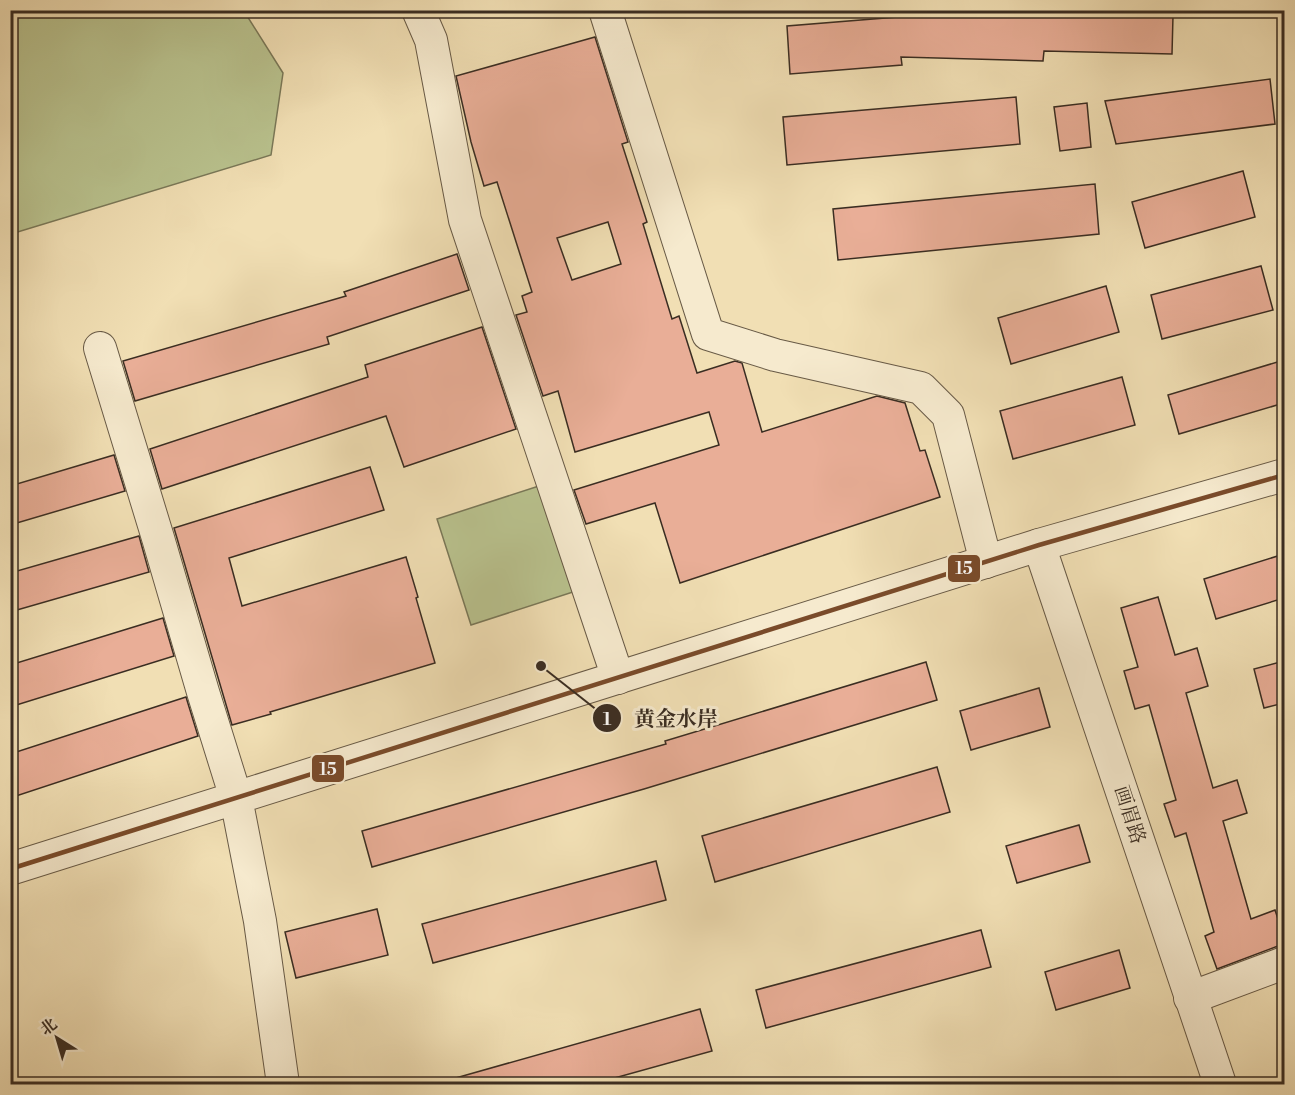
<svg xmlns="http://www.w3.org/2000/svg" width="1295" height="1095" viewBox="0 0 1295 1095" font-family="'Libre Bodoni','Noto Serif SC',serif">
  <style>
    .green { fill: #b9c28e; stroke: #7a7858; stroke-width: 1.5 }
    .building { fill: #e9ae97; stroke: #3a2d22; stroke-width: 1.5; fill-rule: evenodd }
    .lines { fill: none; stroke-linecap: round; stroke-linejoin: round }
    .minor-casing { stroke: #685a46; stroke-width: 34 }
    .minor { stroke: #f6eace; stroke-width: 32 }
    .bus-1-casing { stroke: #f6eace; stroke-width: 9 }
    .bus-1 { stroke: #7a4b2a; stroke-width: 4.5 }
    .labels { text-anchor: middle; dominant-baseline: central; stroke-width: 6; stroke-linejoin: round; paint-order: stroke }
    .street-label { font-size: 20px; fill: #3a2d22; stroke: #f6eace }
    .leader { fill: none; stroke: #3a2d22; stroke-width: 2 }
    .callout-dot { fill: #3a2d22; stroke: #f6eace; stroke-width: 2 }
    .mark-label { font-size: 18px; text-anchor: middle; font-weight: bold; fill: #fff }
    .callout-label { font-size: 21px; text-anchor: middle; font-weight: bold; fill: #3a2d22; stroke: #f6eace; stroke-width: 6; stroke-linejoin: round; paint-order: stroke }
    .line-badge { stroke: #f6eace; stroke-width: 2 }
    .badge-label { font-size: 16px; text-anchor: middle; font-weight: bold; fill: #fff }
  </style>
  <rect width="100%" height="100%" fill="#f1dfb4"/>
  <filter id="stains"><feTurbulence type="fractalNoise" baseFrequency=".00333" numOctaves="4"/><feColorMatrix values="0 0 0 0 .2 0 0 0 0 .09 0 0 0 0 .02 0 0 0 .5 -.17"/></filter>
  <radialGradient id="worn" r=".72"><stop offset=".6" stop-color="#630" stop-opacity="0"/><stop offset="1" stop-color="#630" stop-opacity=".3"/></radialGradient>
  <g class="green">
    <polygon points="11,10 244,11 283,73 271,155 11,234"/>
    <polygon points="542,485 576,591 471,625 437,519"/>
  </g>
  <g class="building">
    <polygon points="922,12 1173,16 1172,54 1044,51 1043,61 901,57 902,65 790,74 787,26 922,15"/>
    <path d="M595 37 628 142 622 144 647 222 643 224 672 319 679 316 697 373 735 361 742 363 762 432 877 396 905 403 920 451 925 450 940 497 680 583 655 503 586 524 574 490 719 445 709 412 575 452 558 391 543 396 516 315 527 312 522 296 532 292 497 182 484 186 471 142 456 76ZM608 222 621 264 572 280 557 238Z"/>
    <polygon points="1270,79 1275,124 1116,144 1105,101"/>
    <polygon points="1016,97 1020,144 787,165 783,117"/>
    <polygon points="1087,103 1091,147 1060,151 1054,107"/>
    <polygon points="1243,171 1255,217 1145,248 1132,202"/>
    <polygon points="1095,184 1099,234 838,260 833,209"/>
    <polygon points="457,254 469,290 327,337 329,344 135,401 123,361 346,296 344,292"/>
    <polygon points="1261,266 1273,310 1162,339 1151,295"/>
    <polygon points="1106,286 1119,332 1011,364 998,318"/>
    <polygon points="482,327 516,429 404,467 386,416 162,489 150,449 368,377 365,365"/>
    <polygon points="1284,360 1284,403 1179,434 1168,395"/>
    <polygon points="1122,377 1135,425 1013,459 1000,411"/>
    <polygon points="114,455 125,491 10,525 10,486"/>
    <polygon points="370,467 384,510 229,558 242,606 406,557 418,597 416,598 435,663 270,712 271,714 232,725 174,528"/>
    <polygon points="139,536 149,572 10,612 10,573"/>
    <polygon points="1284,554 1284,598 1216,619 1204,579"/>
    <polygon points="1158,597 1175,655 1197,648 1208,686 1186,693 1213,788 1237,780 1247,813 1223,821 1251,919 1275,910 1284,937 1284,945 1278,946 1217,969 1205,936 1214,932 1186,833 1175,837 1164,804 1176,800 1149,705 1135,709 1124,671 1138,667 1121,608"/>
    <polygon points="163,618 174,656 10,707 10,665"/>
    <polygon points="1284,661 1284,703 1264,708 1254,669"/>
    <polygon points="926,662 937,700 644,789 372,867 362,831 666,744 665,741"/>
    <polygon points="1039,688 1050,727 971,750 960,711"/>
    <polygon points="186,697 198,736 10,798 10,754"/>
    <polygon points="937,767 950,812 715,882 702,836"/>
    <polygon points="1079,825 1090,862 1017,883 1006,846"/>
    <polygon points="656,861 666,900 433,963 422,924"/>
    <polygon points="377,909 388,955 296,978 285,932"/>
    <polygon points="981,930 991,967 766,1028 756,990"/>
    <polygon points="1119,950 1130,988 1056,1010 1045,972"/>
    <polygon points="700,1009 712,1051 593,1084 453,1084 452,1079"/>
  </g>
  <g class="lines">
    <defs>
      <g id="minor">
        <polyline points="418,10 431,40 465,220 618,678"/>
        <polyline points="605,10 708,334 775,355 921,388 948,415 986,562"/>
        <polyline points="100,348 158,538 203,692 236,798 260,921 283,1084"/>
        <polyline points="1039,545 1220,1084"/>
        <polyline points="10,869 1039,545 1284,475"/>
        <polyline points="1190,998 1284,963"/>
      </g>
    </defs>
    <use href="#minor" class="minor-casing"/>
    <use href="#minor" class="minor"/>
    <defs>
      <polyline id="bus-1" points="10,869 1039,545 1284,475"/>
    </defs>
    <use href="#bus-1" class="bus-1-casing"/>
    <use href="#bus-1" class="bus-1"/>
  </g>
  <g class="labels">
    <g class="street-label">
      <text transform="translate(1129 815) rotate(72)">画眉路</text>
    </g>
  </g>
  <path class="leader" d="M541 666L607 718"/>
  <g class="callout-dot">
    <circle cx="541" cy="666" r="6"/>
    <circle cx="607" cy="718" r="15"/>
  </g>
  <g class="mark-label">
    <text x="607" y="725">1</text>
  </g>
  <g class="callout-label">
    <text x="676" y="726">黄金水岸</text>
  </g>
  <g class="line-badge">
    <rect x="947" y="554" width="34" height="29" rx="6" fill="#7a4b2a"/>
    <rect x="311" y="754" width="34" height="29" rx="6" fill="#7a4b2a"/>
  </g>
  <g class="badge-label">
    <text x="964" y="574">15</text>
    <text x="328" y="775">15</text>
  </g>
  <rect width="1295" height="1095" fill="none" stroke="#f1dfb4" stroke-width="36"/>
  <rect x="12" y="12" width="1271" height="1071" fill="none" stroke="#3a2d22" stroke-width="3"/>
  <rect x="18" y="18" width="1259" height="1059" fill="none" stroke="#3a2d22" stroke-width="1.5"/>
  <g transform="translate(57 1038) rotate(323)" stroke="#f6eace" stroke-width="4.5" paint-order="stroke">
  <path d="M0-4.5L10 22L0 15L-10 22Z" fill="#3a2d22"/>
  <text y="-9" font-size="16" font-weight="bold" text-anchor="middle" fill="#3a2d22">北</text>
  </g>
  <rect width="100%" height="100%" filter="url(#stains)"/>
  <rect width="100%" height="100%" fill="url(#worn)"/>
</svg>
